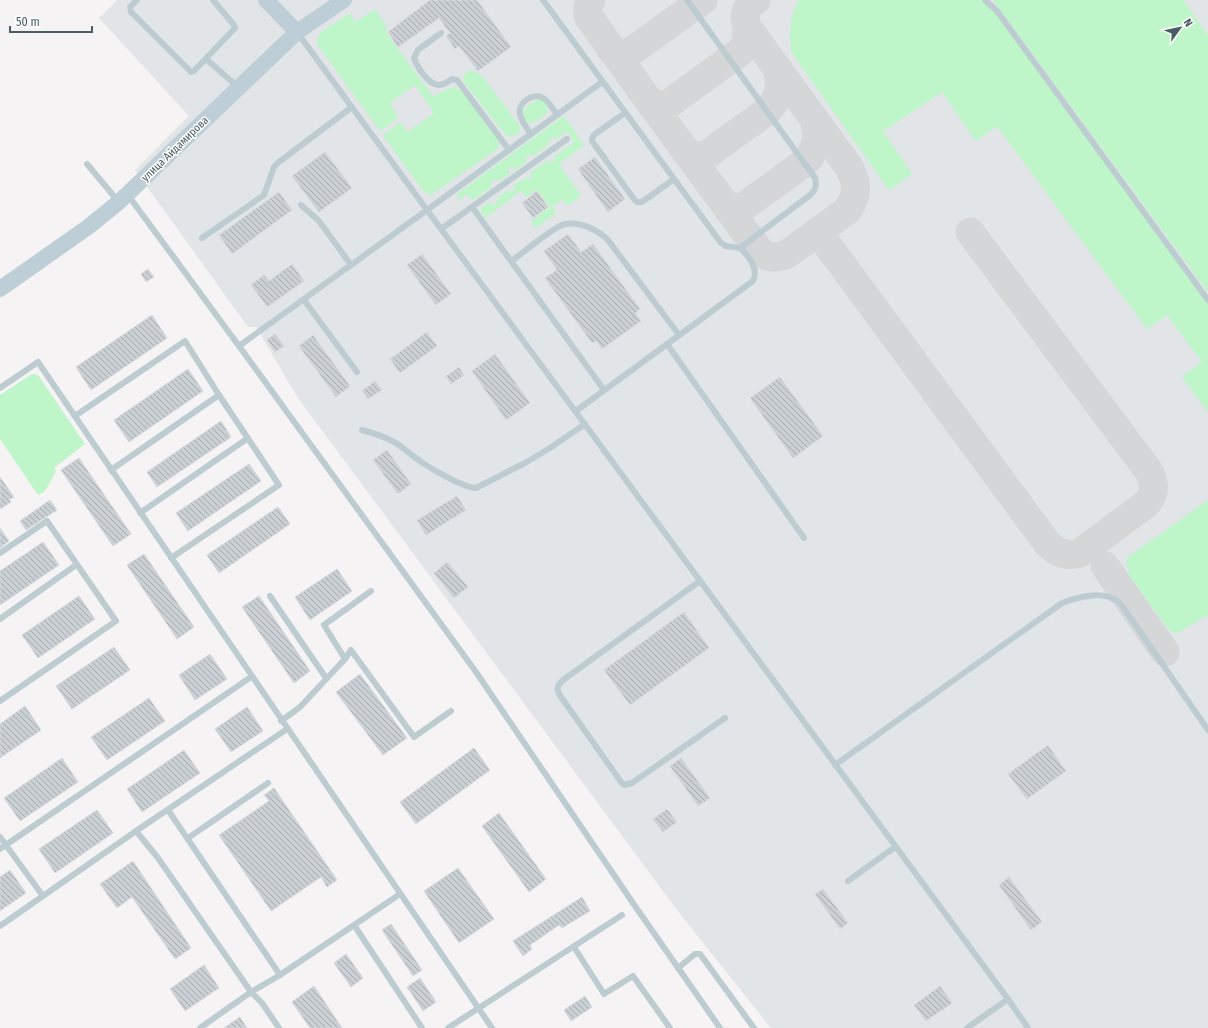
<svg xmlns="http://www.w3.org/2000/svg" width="1208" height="1028" viewBox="0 0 1208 1028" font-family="'Fira Sans Condensed',sans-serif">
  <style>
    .airport { fill: #e1e5e7 }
    .grass { fill: #bef5c9 }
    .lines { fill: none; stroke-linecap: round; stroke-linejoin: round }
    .taxiway { stroke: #d4d6d8; stroke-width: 29 }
    .building { fill: url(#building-back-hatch); stroke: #d6dadf }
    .lane { stroke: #bcccd0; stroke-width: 6 }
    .secondary { stroke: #bdced6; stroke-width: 16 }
    .labels { text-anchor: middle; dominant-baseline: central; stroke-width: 3; stroke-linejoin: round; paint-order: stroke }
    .street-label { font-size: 11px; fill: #485c63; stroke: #fff }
  </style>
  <defs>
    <pattern id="building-back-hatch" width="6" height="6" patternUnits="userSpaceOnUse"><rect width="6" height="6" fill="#c9cfd3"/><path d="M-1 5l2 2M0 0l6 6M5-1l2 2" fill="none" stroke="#a5abaf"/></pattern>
  </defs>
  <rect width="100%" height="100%" fill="#f5f3f3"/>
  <polygon class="airport" points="117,0 1208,0 1208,1028 771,1028 677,910 298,398 256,327 248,327 135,170 189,116 99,18"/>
  <g class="grass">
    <path d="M799 0H982L995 11 1208 302V412L1182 377 1202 362 1167 315 1147 329 997 126 976 141 942 92 883 131 912 174 889 190 792 53C788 34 790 17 799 0Z"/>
    <polygon points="993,0 1183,0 1208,35 1208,292"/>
    <polygon points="375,9 388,29 385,31 433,97 445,90 454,87 462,91 498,139 499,146 496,150 431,195 424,192 383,135 400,122 408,132 434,113 415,85 390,103 398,118 380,131 317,44 318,37 321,32 350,13 356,22"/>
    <polygon points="468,71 473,71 482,76 519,125 520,131 516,135 508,137 503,132 463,81 464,75"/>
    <path d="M539 99 544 100C553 114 543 117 531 123L524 120C520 108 530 105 539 99Z"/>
    <polygon points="564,116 584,145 559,164 581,196 567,206 563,199 552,207 556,213 536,228 531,221 550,207 537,189 526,197 521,191 485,218 481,211 481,208 491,202 494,205 498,201 497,198 509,189 511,193 515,189 514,184 527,177 529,179 532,176 531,172 548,160 551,163 555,160 554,157 574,142 567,131 555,140 552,137 548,140 550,144 532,156 530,154 526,157 527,161 515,170 512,166 508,170 510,174 498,181 495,179 490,183 492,187 473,200 469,197 468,194 460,200 457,198 457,194"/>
    <polygon points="32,374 38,375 85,444 54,468 56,471 45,491 38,495 0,439 0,395"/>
    <polygon points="1208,500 1208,615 1177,633 1170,631 1130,577 1127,567 1127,558"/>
  </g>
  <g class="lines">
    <g class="taxiway">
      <path d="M591 0 588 7V16L649 101 760 252C769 259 777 258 787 254L848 210C858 193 858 184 849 167L747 27C743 15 746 7 756 0"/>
      <polyline points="610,48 617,52 629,53 703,0"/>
      <path d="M649 101C657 105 662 106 670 103L741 51 746 43 747 27"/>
      <path d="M686 152 698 157 705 156 766 112C780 98 782 87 777 68"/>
      <path d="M725 204C732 208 739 209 746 205L804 163 810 157 817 139 815 121"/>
      <path d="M818 232 1047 543C1057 553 1066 557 1080 553L1146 504C1156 494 1155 482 1148 470L970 232"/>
      <polyline points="1105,566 1165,652"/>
    </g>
  </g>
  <g class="building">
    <polygon points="430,0 477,0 511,47 478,71 459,46 455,49 446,36 450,33 439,18 398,47 388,32"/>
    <polygon points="325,152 352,188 319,212 292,176"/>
    <polygon points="595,157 625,199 608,212 578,169"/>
    <polygon points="537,191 548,207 533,218 522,203"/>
    <polygon points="279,192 292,210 232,254 219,235"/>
    <polygon points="568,234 581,252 593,244 640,309 635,313 641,321 602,349 596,341 592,343 545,278 557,270 544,251"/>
    <polygon points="422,254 451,294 436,305 407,265"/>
    <polygon points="292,264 304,281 267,307 251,285 264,275 269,281"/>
    <polygon points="148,269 154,277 146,282 141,274"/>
    <polygon points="152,315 167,338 91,390 76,367"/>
    <polygon points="427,332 437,346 400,373 390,359"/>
    <polygon points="275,334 284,346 275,352 267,340"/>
    <polygon points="313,335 350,386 336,397 299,346"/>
    <polygon points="495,354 530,403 506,420 472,371"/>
    <polygon points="459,367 464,375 451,384 446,376"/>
    <polygon points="188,369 203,391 129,442 114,420"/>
    <polygon points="780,377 823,436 793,458 750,398"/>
    <polygon points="375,381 382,390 368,399 362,391"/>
    <polygon points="221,421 231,437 157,487 147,472"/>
    <polygon points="387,450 411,484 398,494 373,460"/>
    <polygon points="79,458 131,534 113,546 61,470"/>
    <polygon points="249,464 261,481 188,531 176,513"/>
    <polygon points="0,477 14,497 9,500 11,502 0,509"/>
    <polygon points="457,496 466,510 426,535 417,520"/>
    <polygon points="50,500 57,510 26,530 20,521"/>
    <polygon points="278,507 290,524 219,573 207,555"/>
    <polygon points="0,528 9,541 0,548"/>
    <polygon points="43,542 59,565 0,605 0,571"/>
    <polygon points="144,554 194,627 177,639 127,565"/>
    <polygon points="447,562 468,587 454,598 434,573"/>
    <polygon points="337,569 352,591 310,620 295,597"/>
    <polygon points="79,596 95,619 38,658 22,635"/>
    <polygon points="259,596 310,671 294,683 242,607"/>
    <polygon points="684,612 709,648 630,705 604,670"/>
    <polygon points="114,647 130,670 72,709 56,686"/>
    <polygon points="210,654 227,679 195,700 179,675"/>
    <polygon points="360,674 407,738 383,755 336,692"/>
    <polygon points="149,698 165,721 107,760 91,737"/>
    <polygon points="25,706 41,730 0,758 0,724"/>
    <polygon points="247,707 263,731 231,752 215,729"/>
    <polygon points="1048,745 1066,771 1027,799 1008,774"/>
    <polygon points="474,748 490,770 416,824 400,802"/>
    <polygon points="184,750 200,773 142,812 127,789"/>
    <polygon points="62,758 78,782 20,821 4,798"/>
    <polygon points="681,758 710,798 698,806 670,766"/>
    <polygon points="274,788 337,880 327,887 321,877 271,911 219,835 269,801 264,795"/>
    <polygon points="667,809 677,822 663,832 653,819"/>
    <polygon points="97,810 113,833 55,873 39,849"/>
    <polygon points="499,813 546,879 529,892 482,826"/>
    <polygon points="133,861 191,948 175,959 132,897 117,908 100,884"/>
    <polygon points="458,868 494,919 459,943 424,891"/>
    <polygon points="10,870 26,893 0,911 0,877"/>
    <polygon points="1009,877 1042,922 1031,930 999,885"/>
    <polygon points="823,889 848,923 840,929 815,894"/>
    <polygon points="582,897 590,911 562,928 559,925 530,945 532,949 523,956 513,941"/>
    <polygon points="391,924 422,970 413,976 382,930"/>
    <polygon points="346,954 363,978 351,987 334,963"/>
    <polygon points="204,965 219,988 185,1011 170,989"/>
    <polygon points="420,978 436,1002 423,1011 407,987"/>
    <polygon points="314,986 342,1028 310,1028 292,1002"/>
    <polygon points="940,986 952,1003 926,1021 914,1005"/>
    <polygon points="585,996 592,1007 571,1021 564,1010"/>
    <polygon points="240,1017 247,1028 224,1028"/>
  </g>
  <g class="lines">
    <g class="lane">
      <polyline points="137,0 130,7 131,12 191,72 194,71 235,28 234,25 213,0"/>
      <path d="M543 0 721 243 726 246 740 248C749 256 759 269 753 281L576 411"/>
      <path d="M687 0 815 178C817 185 816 190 810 195L740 248"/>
      <polyline points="985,0 997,11 1208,300"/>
      <polyline points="297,32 427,210 602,82"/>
      <path d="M441 33 418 50 414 58C417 67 429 86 440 85 445 84 449 81 452 79L457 80 509 150"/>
      <polyline points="206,59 238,87"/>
      <polyline points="625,113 595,134 592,138 592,141 634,199 637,202 642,202 674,179"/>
      <path d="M531 134C527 128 521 121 520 114 517 103 533 92 543 98 549 101 553 109 557 115"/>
      <polyline points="87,164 118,201"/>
      <polyline points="128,195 239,346 427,210 1008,999 967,1028"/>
      <polyline points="301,205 319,221 351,265"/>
      <polyline points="472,207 604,390"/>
      <polyline points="441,229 567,139"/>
      <polyline points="202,238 264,195 274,167 279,162 352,107"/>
      <path d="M512 261C522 253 555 226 565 224 580 221 598 230 608 240L679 335"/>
      <polyline points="304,300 357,372"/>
      <polyline points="667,344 804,538"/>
      <polyline points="239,346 476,672 635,906 720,1028"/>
      <polyline points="0,388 38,362 492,1028"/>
      <polyline points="75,416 185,341 219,395 279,485 171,558"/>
      <path d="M362 430C373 433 384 436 394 442 402 446 408 453 416 458 427 467 464 488 476 488L525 463 550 448 585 424"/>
      <polyline points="111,470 219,395"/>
      <polyline points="140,513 248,438"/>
      <polyline points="0,553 47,521 116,621 0,701"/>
      <path d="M700 581 563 680C558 685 556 688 559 694L621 782 624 785 632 783 725 718"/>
      <polyline points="270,596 326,678"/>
      <polyline points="0,619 76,565"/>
      <polyline points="345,659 324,625 371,591"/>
      <polyline points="281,721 300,707 345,659 351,650 414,737 451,711"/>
      <path d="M835 765 1062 603C1078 597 1102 590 1117 601 1120 603 1123 607 1125 610L1208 730"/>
      <polyline points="168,810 280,975 400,894"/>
      <polyline points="136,831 158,858 251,992 262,1003 279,1028"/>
      <polyline points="0,837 43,896"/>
      <polyline points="188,838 268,783"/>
      <polyline points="0,849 251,677"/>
      <polyline points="848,881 895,847"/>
      <polyline points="354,925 422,1028"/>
      <polyline points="0,926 136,831 287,729"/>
      <polyline points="574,947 604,994 633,976 670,1028"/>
      <polyline points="678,968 695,954 700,954 754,1028"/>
      <polyline points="1008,999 1028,1028"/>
      <polyline points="200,1028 251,992 280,975"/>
      <polyline points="448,1028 622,915"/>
    </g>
    <g class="secondary">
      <polyline points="266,0 297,32"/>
      <polyline points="0,289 88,227 119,202 297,32 344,0"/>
    </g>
  </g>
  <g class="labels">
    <g class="street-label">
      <text transform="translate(175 149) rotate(-44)">улица Айдамирова</text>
    </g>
  </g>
  <g transform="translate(1180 28) rotate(57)" stroke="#ffffff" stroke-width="3" paint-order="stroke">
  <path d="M0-3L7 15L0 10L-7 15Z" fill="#485c63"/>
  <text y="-6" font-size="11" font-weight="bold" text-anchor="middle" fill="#485c63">N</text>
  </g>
  <path d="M10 26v6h82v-6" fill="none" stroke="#485c63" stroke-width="2"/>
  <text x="16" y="26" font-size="12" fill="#485c63" stroke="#ffffff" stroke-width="3" paint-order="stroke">50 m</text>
</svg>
